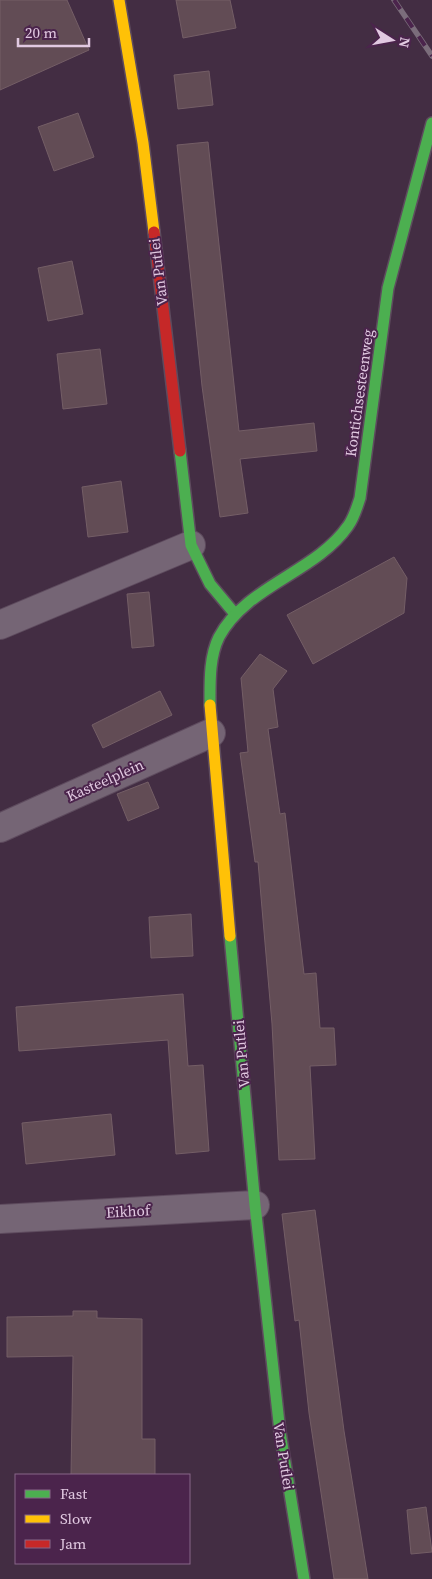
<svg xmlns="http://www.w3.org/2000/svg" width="432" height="1579" viewBox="0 0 432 1579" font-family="'Source Serif 4',serif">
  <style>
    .building { fill: #624c55; stroke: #745e66 }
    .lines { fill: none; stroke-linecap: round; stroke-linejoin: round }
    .street-casing { stroke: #5e4b5e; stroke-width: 30 }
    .fast-casing { stroke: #5e4b5e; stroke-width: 14 }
    .slow-casing { stroke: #5e4b5e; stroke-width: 14 }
    .jam-casing { stroke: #5e4b5e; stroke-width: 14 }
    .street { stroke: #756575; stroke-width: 28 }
    .fast { stroke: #4caf50; stroke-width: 11 }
    .slow { stroke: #ffc107; stroke-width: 11 }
    .jam { stroke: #c62828; stroke-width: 11 }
    .rail-casing { stroke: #7b6d7b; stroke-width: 5.5 }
    .rail { stroke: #4b244c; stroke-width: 4; stroke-dasharray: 11; stroke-linecap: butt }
    .labels { text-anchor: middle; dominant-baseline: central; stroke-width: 4; stroke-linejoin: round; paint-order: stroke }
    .street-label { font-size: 15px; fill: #e1c9e1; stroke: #4b244c }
  </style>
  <rect width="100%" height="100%" fill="#432d43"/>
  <g class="building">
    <polygon points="0,0 67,0 89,50 0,90"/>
    <polygon points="176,0 230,0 236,28 183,38"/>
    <polygon points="209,71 213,105 178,109 174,75"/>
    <polygon points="78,113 94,157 54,171 38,127"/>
    <polygon points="208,142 239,431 314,423 317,451 240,459 248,513 220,517 202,386 177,145"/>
    <polygon points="72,261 83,314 48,321 38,268"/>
    <polygon points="100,349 107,404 63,409 57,354"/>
    <polygon points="121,481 128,532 88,537 82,487"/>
    <polygon points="394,557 407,578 404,613 313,664 287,615"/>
    <polygon points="149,592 154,646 132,648 127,594"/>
    <polygon points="260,654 287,671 273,689 278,727 268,729 280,814 285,813 304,974 316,973 320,1028 334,1028 336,1065 310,1066 315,1159 279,1160 272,1024 258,862 255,862 240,753 248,752 241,678"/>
    <polygon points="160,691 172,715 103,748 92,725"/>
    <polygon points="148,782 159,808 128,821 117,794"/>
    <polygon points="191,914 193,956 151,958 149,917"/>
    <polygon points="183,994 188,1066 203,1065 209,1151 176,1154 168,1040 19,1051 16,1007"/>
    <polygon points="111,1114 115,1155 26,1164 22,1123"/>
    <polygon points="315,1210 344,1431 368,1579 334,1579 309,1413 299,1320 295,1321 282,1214"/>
    <polygon points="73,1311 97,1311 97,1318 142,1319 142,1439 155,1439 155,1475 71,1475 73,1356 7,1357 7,1317 73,1316"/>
    <polygon points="426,1507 432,1552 411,1554 407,1510"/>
  </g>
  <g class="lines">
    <defs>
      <g id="street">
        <polyline points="0,625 191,545"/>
        <polyline points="0,828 211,733"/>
        <polyline points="0,1219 255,1205"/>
      </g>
      <g id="fast">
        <polyline points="180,451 191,545 210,584 235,614"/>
        <path d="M210 705C210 683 209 657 219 637 247 585 315 573 348 526 354 518 357 507 360 498L388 288 432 123"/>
        <polyline points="230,936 255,1205 280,1432 304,1579"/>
      </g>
      <g id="slow">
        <polyline points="119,0 143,143 154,232"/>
        <polyline points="210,705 230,936"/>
      </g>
      <polyline id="jam" points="154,232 180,451"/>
    </defs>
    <use href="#street" class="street-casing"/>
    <use href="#fast" class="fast-casing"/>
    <use href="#slow" class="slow-casing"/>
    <use href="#jam" class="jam-casing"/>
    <use href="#street" class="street"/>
    <use href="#fast" class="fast"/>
    <use href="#slow" class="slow"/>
    <use href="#jam" class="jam"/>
    <defs>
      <polyline id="rail" points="394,0 432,56"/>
    </defs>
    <use href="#rail" class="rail-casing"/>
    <use href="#rail" class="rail"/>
  </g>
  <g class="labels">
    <g class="street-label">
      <text transform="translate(158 272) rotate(-97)">Van Putlei</text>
      <text transform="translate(359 393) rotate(-82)">Kontichsesteenweg</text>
      <text transform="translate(105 780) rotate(-24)">Kasteelplein</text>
      <text transform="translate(241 1054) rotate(-95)">Van Putlei</text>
      <text transform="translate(128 1211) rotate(-3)">Eikhof</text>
      <text transform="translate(284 1456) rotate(81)">Van Putlei</text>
    </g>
  </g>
  <rect x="15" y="1474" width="175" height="90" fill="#4b244c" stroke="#876688"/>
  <rect x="25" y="1490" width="25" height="8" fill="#4caf50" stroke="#876688"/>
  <text x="60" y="1499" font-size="15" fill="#e1c9e1">Fast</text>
  <rect x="25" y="1515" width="25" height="8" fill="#ffc107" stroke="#876688"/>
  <text x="60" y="1524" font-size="15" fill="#e1c9e1">Slow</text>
  <rect x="25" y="1540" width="25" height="8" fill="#c62828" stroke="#876688"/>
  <text x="60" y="1549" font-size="15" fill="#e1c9e1">Jam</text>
  <g transform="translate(392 40) rotate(101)" stroke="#4b244c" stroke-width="4" paint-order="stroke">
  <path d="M0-4L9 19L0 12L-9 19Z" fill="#e1c9e1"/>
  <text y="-8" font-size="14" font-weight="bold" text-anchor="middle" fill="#e1c9e1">N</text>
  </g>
  <path d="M18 38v8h71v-8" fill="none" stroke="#e1c9e1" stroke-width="2.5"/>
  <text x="25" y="38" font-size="15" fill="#e1c9e1" stroke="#4b244c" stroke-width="4" paint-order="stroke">20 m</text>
</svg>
